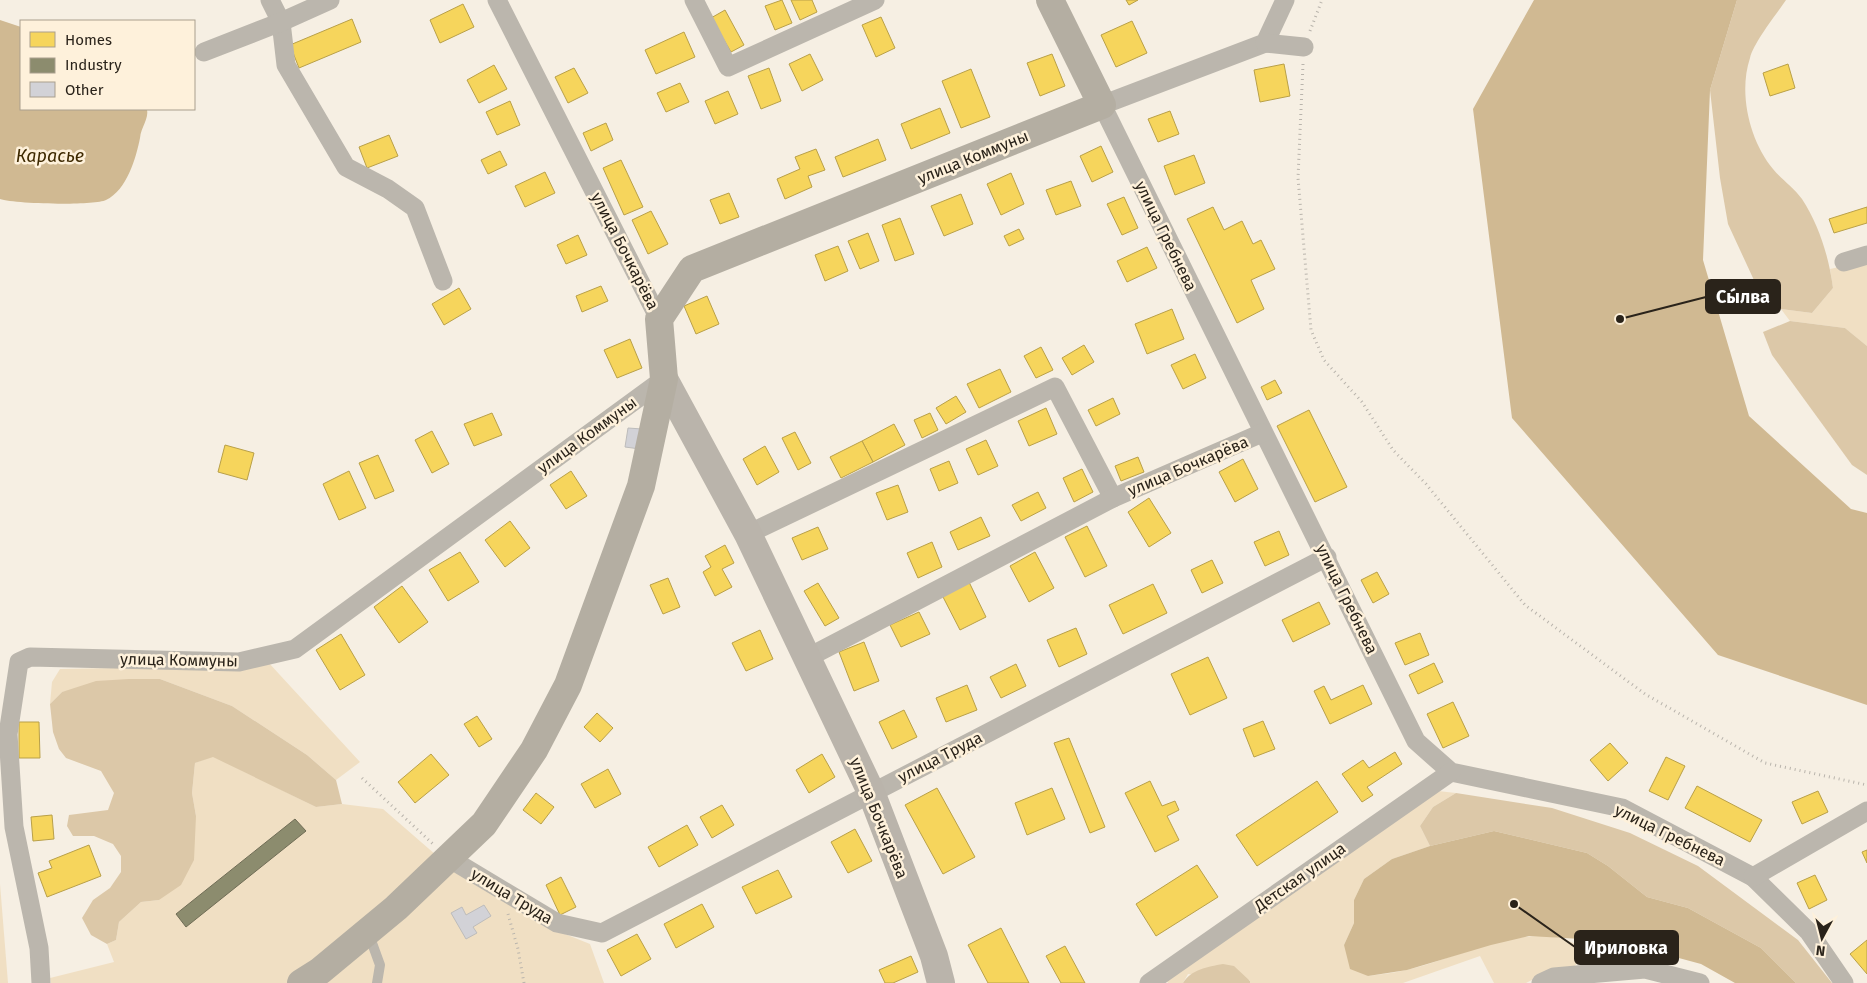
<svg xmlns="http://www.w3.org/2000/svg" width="1867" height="983" viewBox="0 0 1867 983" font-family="'Fira Sans',sans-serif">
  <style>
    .green { fill: #f0dfc3 }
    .forest { fill: #dcc8a8 }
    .water { fill: #d0b992 }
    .homes { fill: #f6d55c; stroke: #b9a048 }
    .industry { fill: #8c8c6e; stroke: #6f6c55 }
    .building { fill: #d2d2d7; stroke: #bdbcbb }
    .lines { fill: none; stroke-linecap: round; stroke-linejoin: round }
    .path { stroke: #b9b4ac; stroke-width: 3; stroke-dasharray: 1 4; stroke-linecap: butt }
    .lane { stroke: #bbb6ad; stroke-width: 10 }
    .street { stroke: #bbb6ad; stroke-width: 19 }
    .secondary { stroke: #bab4ab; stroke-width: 28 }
    .primary { stroke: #b4aea2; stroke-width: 28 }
    .labels { text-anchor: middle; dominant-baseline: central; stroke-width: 5; stroke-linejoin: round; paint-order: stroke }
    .street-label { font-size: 16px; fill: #2a231a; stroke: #fef1db }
    .water-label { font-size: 18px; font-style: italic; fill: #3e2900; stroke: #fef1db }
    .leader { fill: none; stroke: #2a231a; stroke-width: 2 }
    .callout-dot { fill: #2a231a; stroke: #fef1db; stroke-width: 2 }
    .callout { fill: #2a231a; stroke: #2a231a; stroke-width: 2 }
    .callout-label { font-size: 18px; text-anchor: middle; font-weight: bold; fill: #fff }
  </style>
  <rect width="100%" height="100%" fill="#f6efe3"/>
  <g class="green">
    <polygon points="1867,261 1867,346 1845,328 1790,321 1781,309 1812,313 1833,288 1830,269"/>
    <polygon points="268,662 360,762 336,780 307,755 232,706 160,679 62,692 50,704 52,682 60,669 232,666"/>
    <polygon points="213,756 316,807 342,804 383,809 436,855 291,983 51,983 50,978 114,962 107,944 116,940 119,922 141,902 159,900 196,816 192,793 195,763"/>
    <path d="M1438 791 1456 793 1433 807 1420 826 1430 846 1392 859 1364 879 1354 900V923L1344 945 1368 976C1381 974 1394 973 1406 970 1455 960 1530 918 1577 945L1580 960 1572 969 1545 973 1526 983H1494L1480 956 1403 983H1250V980L1188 974 1183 983H1168L1166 979Z"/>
    <polygon points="452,869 545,926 590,944 604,983 322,983"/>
    <polygon points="0,884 8,983 0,983"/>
  </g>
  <g class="forest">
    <path d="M1737 0H1786C1776 15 1754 42 1750 58 1738 94 1750 141 1773 169 1782 180 1793 187 1802 199 1819 225 1829 257 1833 288L1812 313 1781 309 1759 291 1728 224 1720 178 1710 90Z"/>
    <polygon points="1790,321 1845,328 1867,346 1867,475 1852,465 1772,355 1763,332"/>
    <polygon points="129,679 160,679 232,706 307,755 336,780 342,804 316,807 213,757 195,763 192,793 196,816 194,860 181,885 159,900 141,902 119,922 116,940 107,944 91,935 82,918 93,900 110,888 121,872 121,856 113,844 94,836 73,836 67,826 69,815 108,810 114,793 101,771 66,758 59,749 53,732 50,704 62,692 96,681"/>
    <polygon points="1456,793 1552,808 1630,833 1698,866 1798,940 1832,983 1796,983 1761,948 1688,908 1647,897 1608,866 1587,853 1494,831 1430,846 1420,826 1433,807"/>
    <path d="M1223 964 1234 966 1250 981V983H1183C1192 969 1207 967 1223 964Z"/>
  </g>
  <g class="water">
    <polygon points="1534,0 1737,0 1710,90 1703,260 1749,416 1851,509 1867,513 1867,705 1718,655 1512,418 1473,109"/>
    <path d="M0 20 21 27V109H147C149 119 141 127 140 138 136 158 127 190 106 200 93 206 15 204 0 199Z"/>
    <polygon points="1494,831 1587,853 1608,866 1647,897 1688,908 1761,948 1796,983 1735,983 1701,964 1616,941 1529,936 1491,945 1407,970 1368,976 1350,969 1344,945 1354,923 1354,900 1364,879 1392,859 1430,846"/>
  </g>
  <g class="homes">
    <polygon points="782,0 792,23 775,30 765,6"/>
    <polygon points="791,0 812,0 817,12 800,20"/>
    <polygon points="1126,0 1138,0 1129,5"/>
    <polygon points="463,4 474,27 440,43 430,20"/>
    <polygon points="725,10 744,45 731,52 711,18"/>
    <polygon points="881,17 895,48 876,57 862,25"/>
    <polygon points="352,19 361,42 299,68 290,45"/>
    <polygon points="1132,21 1147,53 1116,67 1101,35"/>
    <polygon points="684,32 695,57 656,74 645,50"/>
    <polygon points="810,54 823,80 802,91 789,64"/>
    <polygon points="1052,54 1065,86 1040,96 1027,63"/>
    <polygon points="1284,64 1290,96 1260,102 1254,70"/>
    <polygon points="1788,64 1795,88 1770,96 1763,73"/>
    <polygon points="494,65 507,89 479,103 467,80"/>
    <polygon points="574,68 588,93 568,103 555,77"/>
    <polygon points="769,68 781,101 761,109 748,76"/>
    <polygon points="971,69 990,117 961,128 942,81"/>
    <polygon points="680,83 689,102 666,112 657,93"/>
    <polygon points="728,91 738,114 715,124 705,101"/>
    <polygon points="510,101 520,125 497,135 486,112"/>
    <polygon points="940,108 950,133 911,149 901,124"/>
    <polygon points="1170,111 1179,134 1158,142 1148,119"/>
    <polygon points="606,123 613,140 591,151 583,133"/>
    <polygon points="389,135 398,156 367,168 359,147"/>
    <polygon points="878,139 886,160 843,177 835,157"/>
    <polygon points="1101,146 1113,172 1092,182 1080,156"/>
    <polygon points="816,149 825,170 808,176 812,187 785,199 777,179 800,169 795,157"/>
    <polygon points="500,151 507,165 488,174 481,160"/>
    <polygon points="1194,155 1205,183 1175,195 1164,166"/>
    <polygon points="621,160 643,207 624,215 603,168"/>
    <polygon points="545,172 555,193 525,207 515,186"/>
    <polygon points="1011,173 1024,204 1001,215 987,184"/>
    <polygon points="1071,181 1081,206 1056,215 1046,190"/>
    <polygon points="729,193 739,217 720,224 710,200"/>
    <polygon points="961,194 973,224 944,236 931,206"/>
    <polygon points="1124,197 1138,228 1122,235 1107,204"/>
    <polygon points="1213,207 1224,230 1242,221 1253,244 1261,240 1275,269 1251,280 1264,309 1237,323 1187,219"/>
    <polygon points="1867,207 1867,223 1834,233 1829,219"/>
    <polygon points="651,211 668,244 648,254 632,220"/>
    <polygon points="900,218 914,254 895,261 882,225"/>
    <polygon points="1019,229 1024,239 1009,246 1004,236"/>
    <polygon points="868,233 879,261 860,269 848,241"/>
    <polygon points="578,235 587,255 566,264 557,245"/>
    <polygon points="838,246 848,271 825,281 815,255"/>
    <polygon points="1147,247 1157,268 1127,282 1117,261"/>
    <polygon points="601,286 608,301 582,312 576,296"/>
    <polygon points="459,288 471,309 444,325 432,304"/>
    <polygon points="707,296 719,324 696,334 684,306"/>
    <polygon points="1172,309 1184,339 1147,354 1135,324"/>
    <polygon points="630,339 642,368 617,378 604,350"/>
    <polygon points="1084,345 1094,362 1072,375 1062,358"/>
    <polygon points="1041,347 1053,370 1036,378 1024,356"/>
    <polygon points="1195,354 1206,378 1183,389 1171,365"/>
    <polygon points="1000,369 1011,392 979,408 967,384"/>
    <polygon points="1275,380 1282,393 1267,400 1261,387"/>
    <polygon points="956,396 966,412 946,424 936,408"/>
    <polygon points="1113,398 1120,414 1096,426 1088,410"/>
    <polygon points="1046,408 1057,434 1029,446 1018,421"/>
    <polygon points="1309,410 1347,487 1315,502 1277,426"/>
    <polygon points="492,413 502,435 474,446 464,424"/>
    <polygon points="930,413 938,430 922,438 914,420"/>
    <polygon points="894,424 905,445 873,462 862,441"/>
    <polygon points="432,431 449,464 432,473 415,440"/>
    <polygon points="795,432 811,463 798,470 782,438"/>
    <polygon points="986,440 998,466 978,475 966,449"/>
    <polygon points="862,441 873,462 841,478 830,457"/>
    <polygon points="225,445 254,453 247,480 218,472"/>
    <polygon points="765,446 779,472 757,485 743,459"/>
    <polygon points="378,455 394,491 375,499 359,463"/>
    <polygon points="1138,457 1144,472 1121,481 1115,466"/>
    <polygon points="1243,459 1258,489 1235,502 1219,472"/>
    <polygon points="949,461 958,483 939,491 930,469"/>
    <polygon points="1082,469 1093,492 1074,502 1063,478"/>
    <polygon points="349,471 366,508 339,520 323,484"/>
    <polygon points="571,471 587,496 566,509 550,485"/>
    <polygon points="898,485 908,512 887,520 876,493"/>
    <polygon points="1038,492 1046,508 1021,521 1012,505"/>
    <polygon points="1149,498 1171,533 1149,547 1128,512"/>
    <polygon points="981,517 990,536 958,550 950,532"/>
    <polygon points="510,521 530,548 505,567 485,540"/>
    <polygon points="1087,526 1107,566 1085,577 1065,537"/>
    <polygon points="818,527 828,549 802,560 792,538"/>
    <polygon points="1279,531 1289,555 1265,566 1254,542"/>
    <polygon points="932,542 942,567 918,578 907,553"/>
    <polygon points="725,545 734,563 722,569 732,587 715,596 703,572 711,567 705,556"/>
    <polygon points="460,552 479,582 448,601 429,570"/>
    <polygon points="1035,552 1054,588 1029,602 1010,566"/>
    <polygon points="1212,560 1223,583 1202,593 1191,570"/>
    <polygon points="1377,572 1389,594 1373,603 1361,580"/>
    <polygon points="668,578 680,607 663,614 650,585"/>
    <polygon points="969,582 986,617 960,630 942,595"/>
    <polygon points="818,583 839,618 825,626 804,591"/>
    <polygon points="1153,584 1167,613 1123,634 1109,605"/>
    <polygon points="402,586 428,622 399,643 374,607"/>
    <polygon points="1319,602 1330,624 1293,642 1282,620"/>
    <polygon points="919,612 930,634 901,647 890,625"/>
    <polygon points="1076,628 1087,654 1059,667 1047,640"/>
    <polygon points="760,630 773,659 746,671 732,643"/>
    <polygon points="1420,633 1429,655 1405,665 1395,643"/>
    <polygon points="341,634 365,675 340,690 316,650"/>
    <polygon points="864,642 879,681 854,691 839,652"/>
    <polygon points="1208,657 1227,698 1190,715 1171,674"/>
    <polygon points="1434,663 1443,682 1418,694 1409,675"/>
    <polygon points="1016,664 1026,686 1001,698 990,677"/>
    <polygon points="967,685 977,710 946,722 936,698"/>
    <polygon points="1363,685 1372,704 1330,724 1314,691 1324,686 1331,700"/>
    <polygon points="1453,702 1469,736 1443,748 1427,714"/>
    <polygon points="904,710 917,737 892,749 879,722"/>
    <polygon points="597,713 613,728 600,742 584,727"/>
    <polygon points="477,716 492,739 479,747 464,724"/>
    <polygon points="1263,721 1275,749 1254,757 1243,729"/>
    <polygon points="19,722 39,722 40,758 19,758"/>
    <polygon points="1069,738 1105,827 1090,833 1054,743"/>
    <polygon points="1610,743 1628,763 1608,781 1590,760"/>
    <polygon points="1395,752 1402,764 1367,787 1373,795 1362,802 1342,774 1363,760 1369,768"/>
    <polygon points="431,754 449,775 415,803 398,782"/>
    <polygon points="822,754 835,777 809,793 796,770"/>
    <polygon points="1666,757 1685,766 1668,800 1649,791"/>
    <polygon points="608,769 621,794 595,808 581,784"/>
    <polygon points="1150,781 1162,806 1175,801 1179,810 1167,816 1179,840 1155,852 1125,793"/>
    <polygon points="1317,781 1338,812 1257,866 1236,835"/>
    <polygon points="1697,786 1762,820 1750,842 1685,808"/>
    <polygon points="937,788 975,857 943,874 905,805"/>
    <polygon points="1052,788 1065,819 1027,835 1015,803"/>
    <polygon points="1818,791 1828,812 1802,824 1792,802"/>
    <polygon points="536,793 554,807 541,824 523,810"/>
    <polygon points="722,805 734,825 712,838 700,817"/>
    <polygon points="52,815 54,839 33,841 31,817"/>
    <polygon points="687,825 698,845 659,867 648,847"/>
    <polygon points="855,829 872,861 848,873 831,842"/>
    <polygon points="89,845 101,876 47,897 38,873 52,868 49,861"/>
    <polygon points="1867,850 1867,863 1862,852"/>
    <polygon points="1197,865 1218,897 1156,936 1136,904"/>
    <polygon points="778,870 792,897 756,914 742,887"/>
    <polygon points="1815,875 1827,900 1809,909 1797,883"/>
    <polygon points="561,877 576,907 560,915 546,885"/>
    <polygon points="702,904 714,927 676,948 664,924"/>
    <polygon points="1001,928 1029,983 988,983 968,945"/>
    <polygon points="637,934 651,959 621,976 607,950"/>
    <polygon points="1867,940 1867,974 1850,954"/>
    <polygon points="1065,946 1085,983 1061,983 1046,956"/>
    <polygon points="911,956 918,972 893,983 885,983 879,970"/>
  </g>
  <polygon class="industry" points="295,819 306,831 186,927 176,914"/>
  <g class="building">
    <polygon points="628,428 642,429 640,449 625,447"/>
    <polygon points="484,905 491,916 473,927 477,933 466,939 451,913 462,907 466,915"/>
  </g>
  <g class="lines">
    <g class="path">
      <polyline points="1310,31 1322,0"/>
      <polyline points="1303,64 1298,178 1311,330 1324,360 1362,402 1393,450 1426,484 1525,605 1645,694 1765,763 1867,785"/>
      <polyline points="362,778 433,844"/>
      <polyline points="508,914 518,949 524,983"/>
    </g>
    <polyline class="lane" points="368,932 380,965 377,983"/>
    <g class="street">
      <polyline points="270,0 281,22 286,65 346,167 388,189 415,208 443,281"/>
      <polyline points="497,0 659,319"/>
      <polyline points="694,0 728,67 875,0"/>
      <polyline points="1285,0 1265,43 1102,105 1416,741 1451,772 1622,808 1753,877 1809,932 1844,983"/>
      <polyline points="1265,43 1304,47"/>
      <polyline points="204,52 281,22 330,0"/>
      <polyline points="1844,262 1867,255"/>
      <polyline points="748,534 1055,387 1113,498"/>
      <polyline points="807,658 1113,498 1262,433"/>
      <polyline points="447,857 557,923 602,933 1327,557"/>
      <polyline points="1753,877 1867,811"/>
      <polyline points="41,983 39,948 14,827 8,734 19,662 30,657 239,662 295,649 664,379"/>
      <polyline points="1149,983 1451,772"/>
      <polyline points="1541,983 1554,977 1645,969 1700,983"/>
    </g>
    <polyline class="secondary" points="664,379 748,534 871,792 934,956 941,983"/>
    <polyline class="primary" points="301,983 320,971 396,908 484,824 534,750 568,685 641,486 664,379 659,319 692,269 1102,105 1050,0"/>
  </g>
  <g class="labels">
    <g class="street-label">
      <text transform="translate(973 157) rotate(-22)">улица Коммуны</text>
      <text transform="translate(1166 236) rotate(64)">улица Гребнева</text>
      <text transform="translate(625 251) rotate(63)">улица Бочкарёва</text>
      <text transform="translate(587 435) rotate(-36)">улица Коммуны</text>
      <text transform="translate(1188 466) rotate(-23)">улица Бочкарёва</text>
      <text transform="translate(1347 599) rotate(64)">улица Гребнева</text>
      <text transform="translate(179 660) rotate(1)">улица Коммуны</text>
      <text transform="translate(940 757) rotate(-27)">улица Труда</text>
      <text transform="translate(879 818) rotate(68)">улица Бочкарёва</text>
      <text transform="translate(1670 835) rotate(26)">улица Гребнева</text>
      <text transform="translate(1300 877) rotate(-35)">Детская улица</text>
      <text transform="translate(512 896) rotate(31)">улица Труда</text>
    </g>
    <g class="water-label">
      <text x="50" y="156">Карасье</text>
    </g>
  </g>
  <path class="leader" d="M1620 319L1706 297M1514 904L1575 947"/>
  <g class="callout-dot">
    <circle cx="1620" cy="319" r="5"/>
    <circle cx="1514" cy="904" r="5"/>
  </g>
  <g class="callout">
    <rect x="1706" y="280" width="74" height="33" rx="5"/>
    <rect x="1575" y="931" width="103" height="33" rx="5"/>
  </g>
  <g class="callout-label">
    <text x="1743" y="303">Сы́лва</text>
    <text x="1626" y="954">Ириловка</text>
  </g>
  <rect x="20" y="20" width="175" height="90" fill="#fef1db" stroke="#a99f8e"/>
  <rect x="30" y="32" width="25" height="15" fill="#f6d55c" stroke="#a99f8e"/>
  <text x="65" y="45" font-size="15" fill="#2a231a">Homes</text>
  <rect x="30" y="58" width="25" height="15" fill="#8c8c6e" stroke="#a99f8e"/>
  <text x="65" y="70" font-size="15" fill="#2a231a">Industry</text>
  <rect x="30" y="82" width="25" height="15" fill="#d2d2d7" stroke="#a99f8e"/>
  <text x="65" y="95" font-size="15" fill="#2a231a">Other</text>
  <g transform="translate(1822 938) rotate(187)" stroke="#fef1db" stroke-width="4" paint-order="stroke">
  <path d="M0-4L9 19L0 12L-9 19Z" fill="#2a231a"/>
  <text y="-8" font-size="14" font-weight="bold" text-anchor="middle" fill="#2a231a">N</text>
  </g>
</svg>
